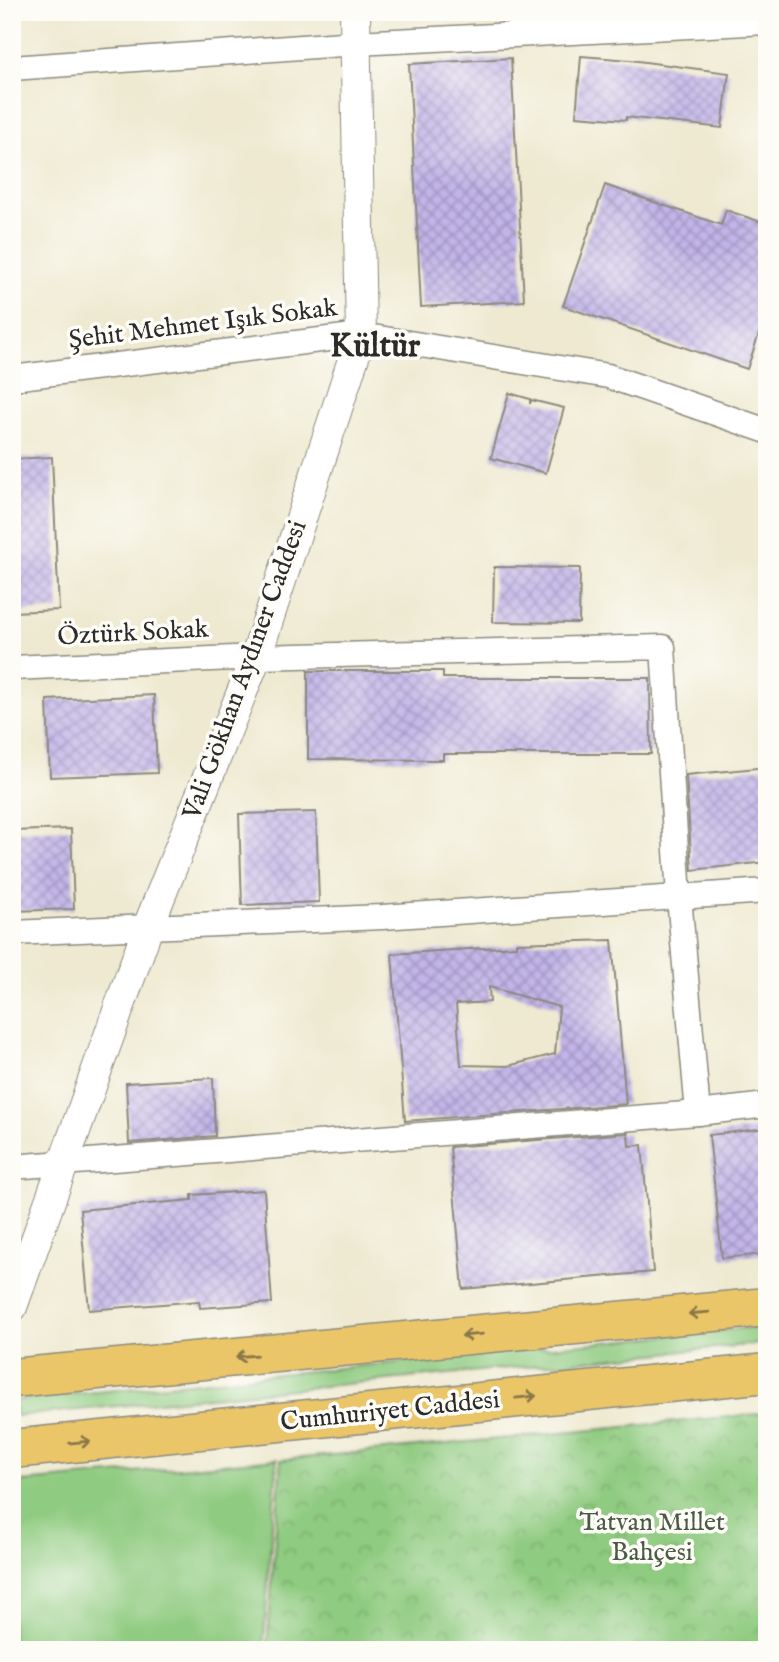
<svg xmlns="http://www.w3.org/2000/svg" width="779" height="1662" viewBox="0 0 779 1662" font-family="'IM FELL English',serif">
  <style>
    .grass { fill: #8fcb80; stroke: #5d7b56; stroke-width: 2 }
    .park { fill: url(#park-crowns); stroke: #5d7b56; stroke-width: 2 }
    .building { fill: url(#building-cross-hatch); fill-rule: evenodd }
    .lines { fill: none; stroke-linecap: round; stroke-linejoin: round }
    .minor-casing { stroke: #8c8a7e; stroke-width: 27 }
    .tertiary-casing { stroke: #8c8a7e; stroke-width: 32 }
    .trunk-casing { stroke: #8c8a7e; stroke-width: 41 }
    .minor { stroke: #fff; stroke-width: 24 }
    .tertiary { stroke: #fff; stroke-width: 30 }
    .trunk { stroke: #ebc669; stroke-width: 38 }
    .oneway { stroke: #8b784a }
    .labels { text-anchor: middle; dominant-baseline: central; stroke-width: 7; stroke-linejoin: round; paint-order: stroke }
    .street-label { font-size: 26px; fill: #2b2b2b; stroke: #fdfcf7 }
    .park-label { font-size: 26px; fill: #495b44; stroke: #fdfcf7 }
    .district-label { font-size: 33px; font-weight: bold; fill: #2b2b2b; stroke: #fdfcf7 }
  </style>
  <defs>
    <pattern id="park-crowns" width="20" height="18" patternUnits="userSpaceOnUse" patternTransform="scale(1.75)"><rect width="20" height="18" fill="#8fcb80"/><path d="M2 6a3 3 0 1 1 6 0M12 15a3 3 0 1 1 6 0" fill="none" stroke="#7cae6f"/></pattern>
    <pattern id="building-cross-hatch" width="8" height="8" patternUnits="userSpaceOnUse" patternTransform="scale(1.75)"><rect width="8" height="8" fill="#c2b5e9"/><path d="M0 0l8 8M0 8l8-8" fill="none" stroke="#9e93bd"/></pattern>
  </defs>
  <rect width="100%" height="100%" fill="#fdfcf7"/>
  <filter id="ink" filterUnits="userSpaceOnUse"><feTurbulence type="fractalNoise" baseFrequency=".0143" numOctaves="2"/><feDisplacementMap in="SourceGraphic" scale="14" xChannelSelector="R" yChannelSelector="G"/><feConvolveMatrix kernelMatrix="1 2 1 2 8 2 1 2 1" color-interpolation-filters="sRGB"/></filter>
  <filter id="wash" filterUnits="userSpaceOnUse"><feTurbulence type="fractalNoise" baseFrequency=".00686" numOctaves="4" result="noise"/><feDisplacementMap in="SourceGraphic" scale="28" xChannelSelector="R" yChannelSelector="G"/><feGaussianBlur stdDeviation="1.57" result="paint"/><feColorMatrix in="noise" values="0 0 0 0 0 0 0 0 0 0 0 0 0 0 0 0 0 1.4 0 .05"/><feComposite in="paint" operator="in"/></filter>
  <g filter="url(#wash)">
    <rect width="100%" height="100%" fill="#eee9d0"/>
    <g class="grass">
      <polygon points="767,1326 767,1343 16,1416 15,1400"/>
      <polygon points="277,1459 263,1650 12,1650 12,1483"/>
    </g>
    <polygon class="park" points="767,1413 767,1650 267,1650 281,1460"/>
    <g id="blocks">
      <g class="building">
        <polygon points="581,56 630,60 729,73 722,128 626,117 626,120 576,116"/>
        <polygon points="511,58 524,301 421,307 409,64"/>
        <polygon points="605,185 721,225 726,210 767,224 767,310 747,369 563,306"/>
        <polygon points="509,393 530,399 530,404 531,400 564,408 546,473 491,458"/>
        <polygon points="52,457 59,610 12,612 12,459"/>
        <polygon points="494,567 580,568 579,623 493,622"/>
        <polygon points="308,671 443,671 443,678 650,678 651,754 443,754 443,760 308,759"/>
        <polygon points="154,695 157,773 50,777 47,700"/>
        <polygon points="767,767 767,862 692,870 686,775"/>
        <polygon points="316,812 319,902 242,905 239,814"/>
        <polygon points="71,829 74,909 12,911 12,831"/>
        <path d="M612 940 626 1104 405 1121 392 954 516 946V943ZM489 987 559 1007 555 1054 508 1066 461 1065 456 1004 490 1002Z"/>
        <polygon points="213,1078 215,1136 129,1143 126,1083"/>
        <polygon points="767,1128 767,1254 722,1258 709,1135"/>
        <polygon points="628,1133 629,1146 642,1145 653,1272 463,1289 450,1147"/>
        <polygon points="264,1190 272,1303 200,1308 199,1301 89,1310 80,1210 192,1200 192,1195"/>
      </g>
    </g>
  </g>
  <g filter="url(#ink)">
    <use href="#blocks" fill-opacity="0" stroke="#8c8a7e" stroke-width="2"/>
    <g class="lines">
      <defs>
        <g id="minor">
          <polyline points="12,68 356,43 767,22"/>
          <polyline points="12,378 361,335 608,376 767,431"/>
          <polyline points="12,668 256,657 663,647 679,897 698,1113"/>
          <polyline points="12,933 382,917 767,891"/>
          <polyline points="12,1167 698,1113 767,1105"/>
        </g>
        <polyline id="tertiary" points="12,1307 148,927 256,657 361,335 355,12"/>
        <g id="trunk">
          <polyline points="12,1378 767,1307"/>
          <polyline points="12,1449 767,1373"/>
        </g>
      </defs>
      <use href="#minor" class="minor-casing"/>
      <use href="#tertiary" class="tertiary-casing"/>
      <use href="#trunk" class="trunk-casing"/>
      <use href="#minor" class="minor"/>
      <use href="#tertiary" class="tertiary"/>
      <use href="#trunk" class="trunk"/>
    </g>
    <defs><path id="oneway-shaft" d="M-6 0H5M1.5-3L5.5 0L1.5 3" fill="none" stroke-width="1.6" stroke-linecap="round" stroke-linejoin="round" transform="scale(1.75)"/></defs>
    <g class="oneway">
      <use href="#oneway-shaft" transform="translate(699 1313) rotate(175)"/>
      <use href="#oneway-shaft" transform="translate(472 1335) rotate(175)"/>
      <use href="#oneway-shaft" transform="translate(246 1356) rotate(175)"/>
      <use href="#oneway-shaft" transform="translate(526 1397) rotate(-6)"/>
      <use href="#oneway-shaft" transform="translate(80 1442) rotate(-6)"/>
    </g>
  </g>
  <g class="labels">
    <g class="street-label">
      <text transform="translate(203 324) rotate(-7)">Şehit Mehmet Işık Sokak</text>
      <text transform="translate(133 633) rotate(-3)">Öztürk Sokak</text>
      <text transform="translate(245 670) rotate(-70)">Vali Gökhan Aydıner Caddesi</text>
      <text transform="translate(390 1411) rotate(-6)">Cumhuriyet Caddesi</text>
    </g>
    <g class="park-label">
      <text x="652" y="1522">Tatvan Millet<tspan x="652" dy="30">Bahçesi</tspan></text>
    </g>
    <g class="district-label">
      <text x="375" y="347">Kültür</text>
    </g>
  </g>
  <rect width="779" height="1662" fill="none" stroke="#fdfcf7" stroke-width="42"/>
</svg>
